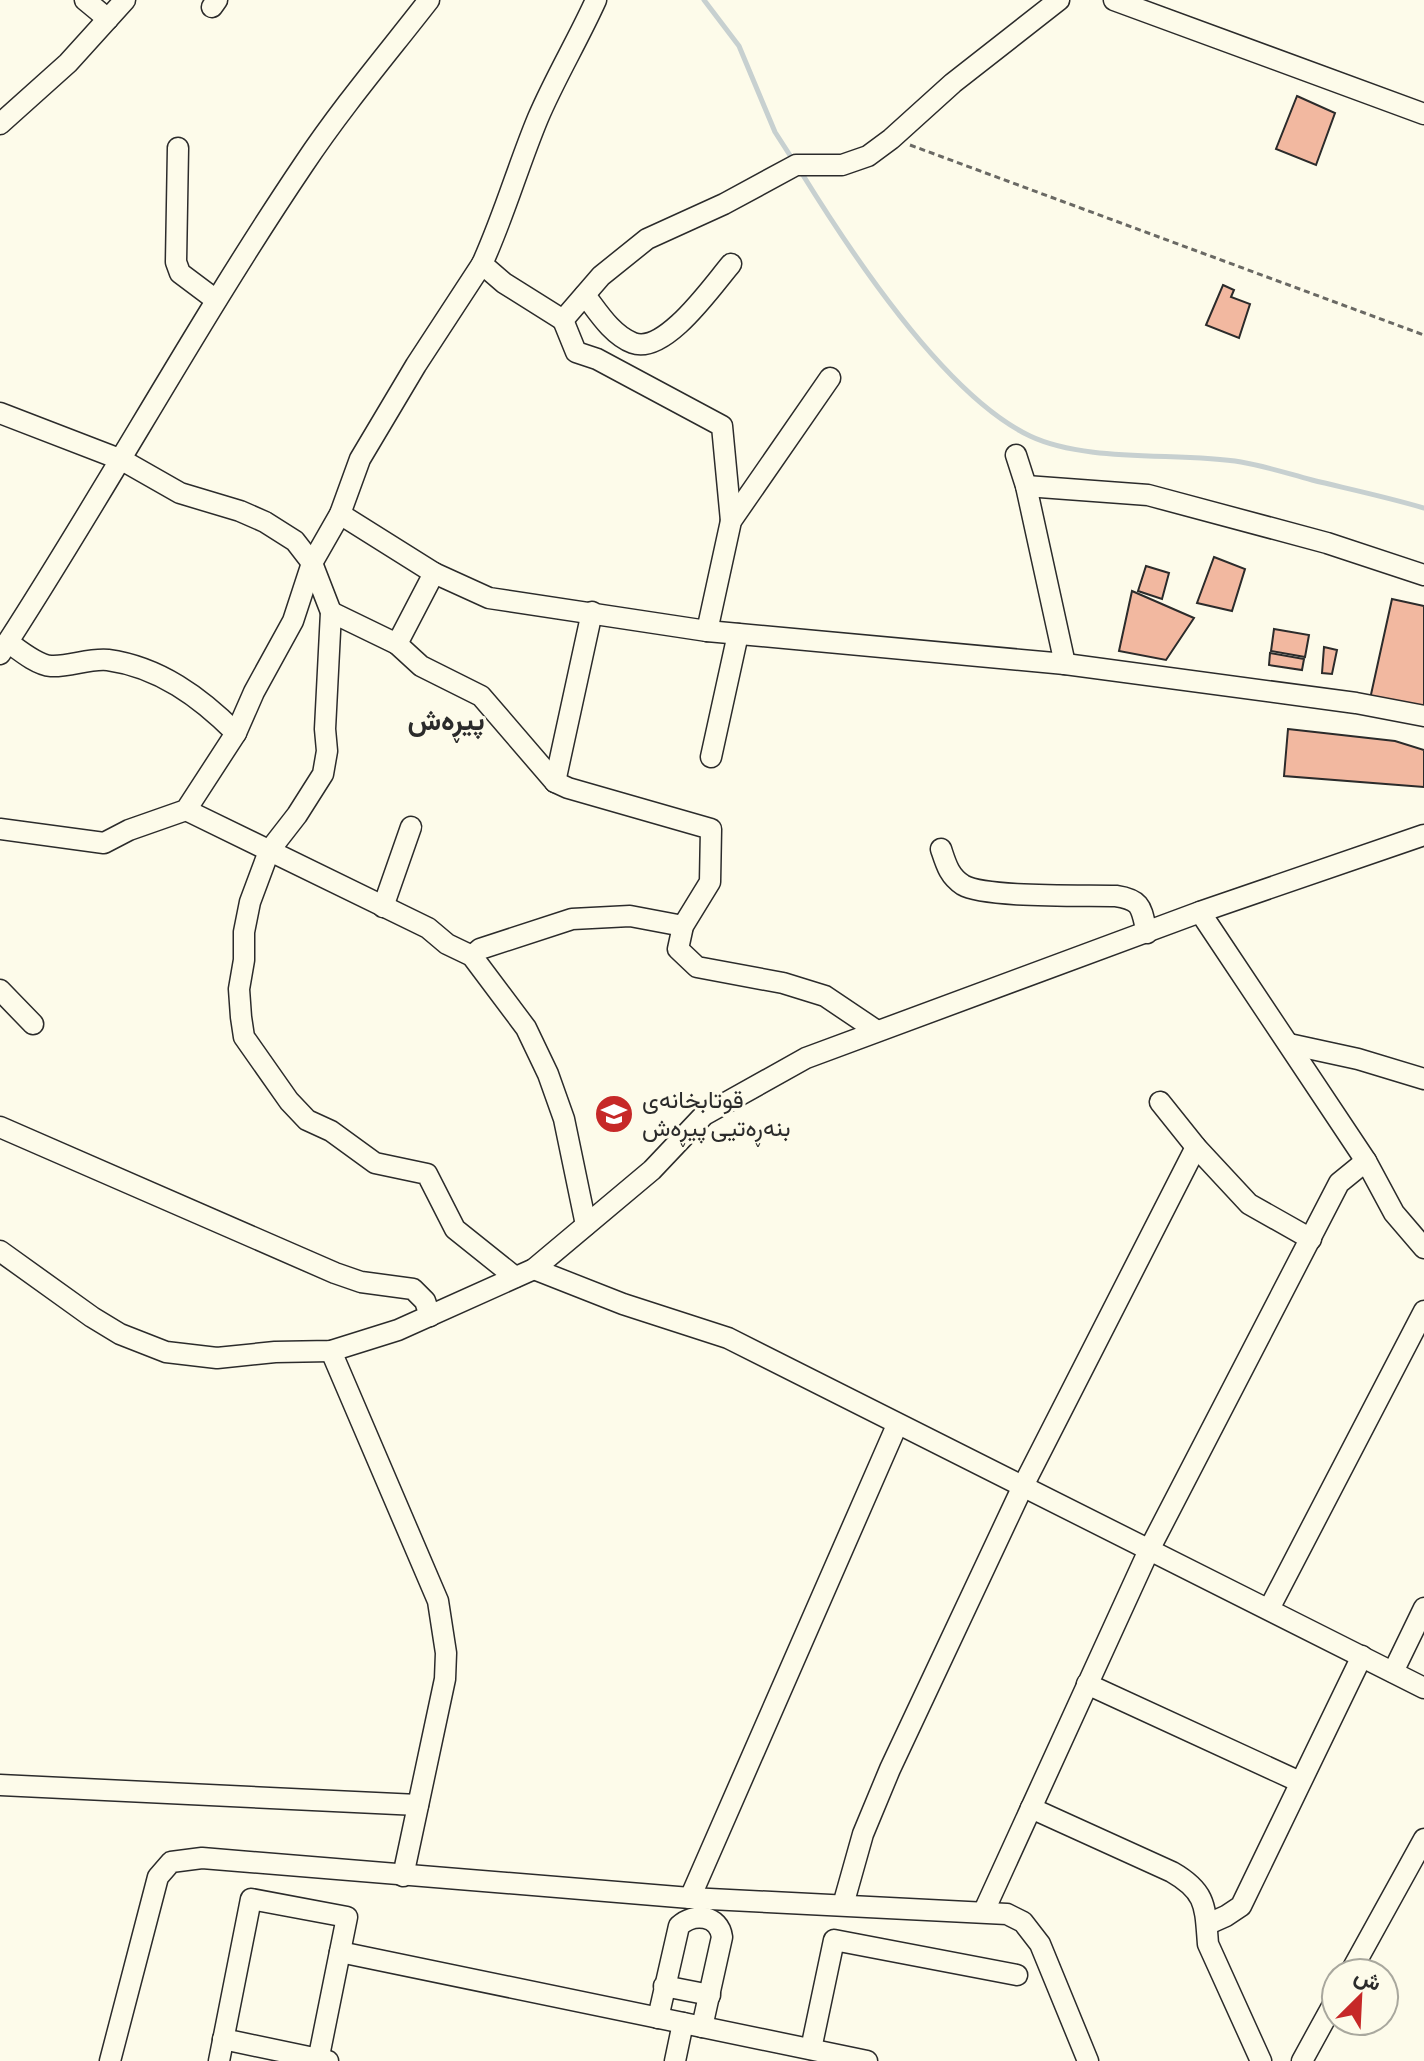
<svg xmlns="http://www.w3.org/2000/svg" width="1424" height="2061" viewBox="0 0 1424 2061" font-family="'Sofia Sans Condensed',Vazirmatn,sans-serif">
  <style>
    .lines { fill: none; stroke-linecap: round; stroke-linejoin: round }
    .stream { stroke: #c7d0d0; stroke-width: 5 }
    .building { fill: #f2b8a0; stroke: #2b2b2b; stroke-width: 2 }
    .minor-casing { stroke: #2b2b2b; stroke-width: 23 }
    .path { stroke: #6a6964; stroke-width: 3; stroke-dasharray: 6 4; stroke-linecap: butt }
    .minor { stroke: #fdfbea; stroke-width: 20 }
    .labels { text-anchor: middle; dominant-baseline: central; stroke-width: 6; stroke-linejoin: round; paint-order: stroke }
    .poi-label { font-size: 24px; fill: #2b2b2b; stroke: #fdfbea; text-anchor: start }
    .quarter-label { font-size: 28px; font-weight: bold; fill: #2b2b2b; stroke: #fdfbea }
  </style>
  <rect width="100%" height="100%" fill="#fdfbea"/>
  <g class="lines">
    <g class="stream">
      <polyline points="704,0 739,46 775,132 793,160"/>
      <path d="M801 172C851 253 944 395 1030 436 1087 463 1179 452 1241 462 1265 466 1289 474 1312 480 1349 489 1387 497 1424 508"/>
    </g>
  </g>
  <g class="building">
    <polygon points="1297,96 1335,113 1316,165 1276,149"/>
    <polygon points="1223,285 1234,290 1231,297 1250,304 1239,338 1206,325"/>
    <polygon points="1214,557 1245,569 1232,611 1197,603"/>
    <polygon points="1146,566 1169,573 1162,599 1138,591"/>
    <polygon points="1132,591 1194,618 1166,660 1119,651"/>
    <polygon points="1392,599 1424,606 1424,712 1370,699"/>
    <polygon points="1274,629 1309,635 1305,657 1271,651"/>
    <polygon points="1324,647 1337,650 1332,674 1322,673"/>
    <polygon points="1270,653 1304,659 1302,670 1269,665"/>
    <polygon points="1288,729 1395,741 1424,750 1424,787 1284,776"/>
  </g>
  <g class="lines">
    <defs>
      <g id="minor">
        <polyline points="85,0 108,19"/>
        <path d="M596 0C578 40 555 78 538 118 518 166 504 216 482 264L504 283 563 320 601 276 647 239 724 204 796 165H842L868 156 891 139 953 83 1059 0"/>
        <polyline points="1114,0 1424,114"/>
        <polyline points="212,7 217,0"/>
        <polyline points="0,124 68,63 125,0"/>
        <polyline points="178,148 176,262 180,273 216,300"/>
        <path d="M585 295C598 312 612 335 633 343 665 355 713 285 731 264"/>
        <polyline points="563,320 576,352 597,359 722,426 731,521"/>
        <polyline points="0,413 122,460 180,493 240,511 265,522 295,541 312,563 331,612 325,729 327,751 323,774 297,815 269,851 250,902 244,932 244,960 239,989 241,1017 244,1037 289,1101 307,1120 331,1131 375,1163 427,1174 455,1229 515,1277"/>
        <polyline points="1016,455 1026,486 1065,664"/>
        <polyline points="1026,486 1148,495 1327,543 1424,575"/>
        <polyline points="340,514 434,573"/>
        <polyline points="331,612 397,644 434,573 489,598 707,631 1065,664 1356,703 1424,716"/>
        <polyline points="707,631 731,521 830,378"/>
        <path d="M8 642C19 650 37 665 51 666 70 667 89 658 108 660 159 667 200 697 236 733"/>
        <polyline points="397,644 421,666 481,696 555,782 568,788 711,829 710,882 683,926 678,949 697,967 783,983 825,996 877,1031"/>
        <path d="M0 654C105 493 196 324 304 164 342 107 387 54 429 0"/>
        <polyline points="711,757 738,634"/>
        <polyline points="555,782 592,612"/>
        <polyline points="186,810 428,928 447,944 472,956 526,1028 548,1074 564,1119 586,1225"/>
        <polyline points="0,829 104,843 129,830 186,810 236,733 254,692 293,621 312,563 340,514 360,459 416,365 482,264"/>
        <path d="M941 849C946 864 949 876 963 885 985 898 1086 895 1116 896 1143 900 1141 909 1147 933"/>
        <polyline points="383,907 411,827"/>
        <polyline points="1200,912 1366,1161 1394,1213 1424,1248"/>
        <polyline points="472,956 480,949 572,919 630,916 683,926"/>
        <polyline points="0,990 33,1024"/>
        <polyline points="1289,1044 1358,1059 1424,1079"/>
        <polyline points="1160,1102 1196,1147 1249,1204 1311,1239"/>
        <polyline points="0,1127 335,1273 361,1282 413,1289 425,1301 430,1316"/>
        <polyline points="0,1251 92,1317 120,1334 166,1352 217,1358 275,1352 331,1351 398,1330 534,1269 652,1170 704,1115 806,1058 1200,912 1424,835"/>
        <polyline points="534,1269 623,1304 728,1338 1424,1688"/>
        <polyline points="331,1351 438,1601 446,1653 445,1679 403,1876"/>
        <polyline points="1269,1609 1424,1311"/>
        <polyline points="1393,1672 1424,1608"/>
        <polyline points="1087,1684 1300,1782"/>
        <polyline points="0,1785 418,1805"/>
        <path d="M1031 1808 1172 1872C1207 1892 1205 1907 1208 1944L1261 2061"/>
        <polyline points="690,1898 897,1425"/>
        <polyline points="843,1905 863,1834 890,1769 1023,1486 1196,1147"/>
        <polyline points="984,1911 1149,1550 1339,1183 1366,1161"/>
        <polyline points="1208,1924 1226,1916 1241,1906 1362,1656"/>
        <polyline points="340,1952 867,2061"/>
        <polyline points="1350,1973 1424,1839"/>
        <polyline points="664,1986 710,1995"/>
        <path d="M658 2018 679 1926C694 1912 719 1915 722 1937L702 2027"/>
        <polyline points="223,2039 328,2061"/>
        <polyline points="811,2049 834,1940 1017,1975"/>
        <polyline points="110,2061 158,1877 171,1862 202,1858 690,1898 1007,1914 1023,1922 1040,1944 1088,2061"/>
        <polyline points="219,2061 251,1899 347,1917 318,2061"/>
        <polyline points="675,2061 683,2023"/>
        <polyline points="1302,2061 1336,1999"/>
      </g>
    </defs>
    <use href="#minor" class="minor-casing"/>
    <polyline class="path" points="910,145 1424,335"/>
    <use href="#minor" class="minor"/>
  </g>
  <defs>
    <symbol id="school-disc" viewBox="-11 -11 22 22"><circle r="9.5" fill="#c62828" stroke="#fdfbea"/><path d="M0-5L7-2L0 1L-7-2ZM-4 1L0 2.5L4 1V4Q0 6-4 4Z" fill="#fff"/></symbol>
  </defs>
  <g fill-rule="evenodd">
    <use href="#school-disc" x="592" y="1092" width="44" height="44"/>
  </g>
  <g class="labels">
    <g class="poi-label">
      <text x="642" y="1100">قوتابخانەی<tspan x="642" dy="28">بنەڕەتیی پیڕەش</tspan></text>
    </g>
    <g class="quarter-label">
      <text x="446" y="721">پیڕەش</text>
    </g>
  </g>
  <g transform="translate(1360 1997) rotate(24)"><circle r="38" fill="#fdfbea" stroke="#a9a89e" stroke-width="2"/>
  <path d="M0-6L14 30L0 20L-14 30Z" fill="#c62828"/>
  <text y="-12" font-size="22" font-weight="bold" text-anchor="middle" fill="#2b2b2b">ش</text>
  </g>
</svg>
